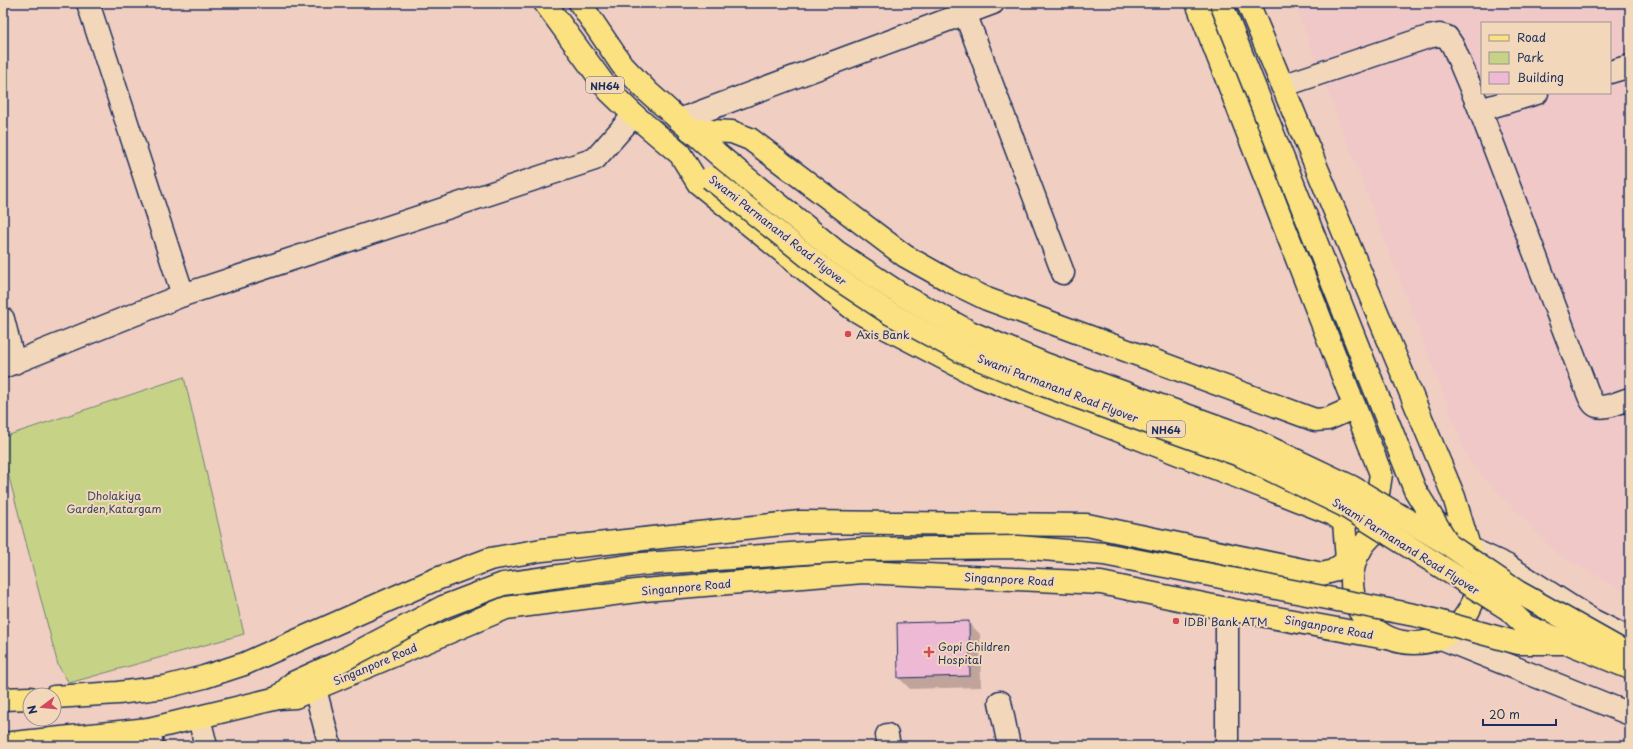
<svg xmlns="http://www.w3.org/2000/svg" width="1633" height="749" viewBox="0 0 1633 749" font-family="'Playpen Sans',sans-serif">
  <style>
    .built { fill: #f0c8c8; fill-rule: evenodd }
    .green { fill: #c6d387; stroke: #708172 }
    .shadow { fill: #0003 }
    .building { fill: #edb9d5; stroke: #1b2f5e }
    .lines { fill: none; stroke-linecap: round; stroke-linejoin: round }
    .minor-casing { stroke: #1b2f5e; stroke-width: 25 }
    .major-casing { stroke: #1b2f5e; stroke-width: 25 }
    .highway-casing { stroke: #1b2f5e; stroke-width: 25 }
    .minor { stroke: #f3d7ba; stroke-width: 22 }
    .major { stroke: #fbe180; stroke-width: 22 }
    .highway { stroke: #fbe180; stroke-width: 22 }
    .highway-bridge-casing { stroke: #1b2f5e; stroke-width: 25; stroke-linecap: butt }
    .highway-bridge { stroke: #fbe180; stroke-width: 22 }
    .poi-dot { fill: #d1495b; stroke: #f3d7ba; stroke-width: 1.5 }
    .labels { text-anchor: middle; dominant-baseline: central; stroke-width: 4; stroke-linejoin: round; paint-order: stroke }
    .shield { fill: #f3d7ba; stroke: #5c617a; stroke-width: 1 }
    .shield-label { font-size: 10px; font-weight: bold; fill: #1b2f5e }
    .street-label { font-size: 11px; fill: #1b2f5e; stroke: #f3d7ba }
    .poi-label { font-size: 11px; fill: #1b2f5e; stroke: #f3d7ba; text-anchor: start }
    .park-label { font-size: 11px; fill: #354864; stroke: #f3d7ba }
  </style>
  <rect width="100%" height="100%" fill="#f1cec2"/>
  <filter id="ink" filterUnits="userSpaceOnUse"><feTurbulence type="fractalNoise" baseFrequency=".025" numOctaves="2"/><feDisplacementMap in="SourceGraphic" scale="8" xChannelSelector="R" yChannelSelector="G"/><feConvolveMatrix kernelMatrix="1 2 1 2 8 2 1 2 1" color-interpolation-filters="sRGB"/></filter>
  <g filter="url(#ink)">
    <path class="built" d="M1294 3H1630V595L1556 553 1469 462ZM1482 23H1610V93H1482Z"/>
    <polygon class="green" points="184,377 244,634 69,683 58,665 3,454 3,437"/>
    <polygon class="shadow" points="968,622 980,634 981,687 910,689 899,678"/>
    <polygon class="building" points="969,621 970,676 898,678 897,623"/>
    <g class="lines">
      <defs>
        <g id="minor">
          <polyline points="88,3 183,295"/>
          <polyline points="965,13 1063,273"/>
          <polyline points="1610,72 1630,66"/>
          <polyline points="1282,86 1428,37 1439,35 1447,37 1453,46 1480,110 1537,93"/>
          <path d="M1480 110 1589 396C1591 400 1593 405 1597 406 1607 409 1621 401 1630 399"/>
          <polyline points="679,120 993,3"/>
          <polyline points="3,319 14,363"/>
          <polyline points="3,367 183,295 595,159 634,115"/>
          <polyline points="1469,548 1506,565 1592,620 1630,639"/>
          <polyline points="1227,609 1227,746"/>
          <polyline points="1441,638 1630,714"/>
          <polyline points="315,689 330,746"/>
          <polyline points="1000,702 1009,746"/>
          <polyline points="199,718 206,746"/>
          <polyline points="149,729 152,746"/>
          <polyline points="887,735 889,746"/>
        </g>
        <g id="major">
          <polyline points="1197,3 1381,474 1374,520"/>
          <polyline points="1248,3 1454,497 1473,560"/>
          <circle cx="1414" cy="581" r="62"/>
          <polyline points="54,697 118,693 165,687 204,677 244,664 434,580 490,559 542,550 800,522 1087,525 1322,574 1333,571 1360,551"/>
          <polyline points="3,699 30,698"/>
          <polyline points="3,744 149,729 278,698 295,697 506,608 644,590 863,572 1101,583 1227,609 1386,638"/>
        </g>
        <g id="highway">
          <polyline points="545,3 609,91 634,115 680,154 698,183 852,308 884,327 976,375 1333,514 1344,522 1347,560"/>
          <polyline points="580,3 622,65 648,92 721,157"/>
          <polyline points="690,130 732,132 750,139 905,256 948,280 987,299 1315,420 1328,419 1355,407"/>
          <polyline points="278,698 293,683 337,663"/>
        </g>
      </defs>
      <use href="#minor" class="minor-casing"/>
      <use href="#major" class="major-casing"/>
      <use href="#highway" class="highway-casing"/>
      <use href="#minor" class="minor"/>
      <use href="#major" class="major"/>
      <use href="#highway" class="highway"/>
      <defs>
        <g id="highway-bridge">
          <polyline points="1221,3 1415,490 1446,540"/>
          <polyline points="721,157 837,252 902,295 970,332 1045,364 1247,437 1352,487 1449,545 1518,592 1630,655"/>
          <polyline points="710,178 826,271 891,314 962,352 1035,382 1242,456 1343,505 1508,609 1526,626 1630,668"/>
          <polyline points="337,663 443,607 503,584 643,564 863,549 1018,547 1104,554 1419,616 1518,643 1566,643"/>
        </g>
      </defs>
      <use href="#highway-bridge" class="highway-bridge-casing"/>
      <use href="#highway-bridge" class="highway-bridge"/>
    </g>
  </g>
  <g class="poi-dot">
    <circle cx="848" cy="334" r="4"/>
    <circle cx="1176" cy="621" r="4"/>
    <path d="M927 646h4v4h4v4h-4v4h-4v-4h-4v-4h4z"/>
  </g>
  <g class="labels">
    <g class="shield">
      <rect x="586" y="77" width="38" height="16" rx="3"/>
      <rect x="1147" y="421" width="38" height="16" rx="3"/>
    </g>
    <g class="shield-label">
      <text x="605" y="85">NH64</text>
      <text x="1166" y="429">NH64</text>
    </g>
    <g class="street-label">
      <text transform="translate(778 230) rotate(38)">Swami Parmanand Road Flyover</text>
      <text transform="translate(1058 388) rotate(21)">Swami Parmanand Road Flyover</text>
      <text transform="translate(1406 546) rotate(32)">Swami Parmanand Road Flyover</text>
      <text transform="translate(1009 579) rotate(3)">Singanpore Road</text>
      <text transform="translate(686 587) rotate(-5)">Singanpore Road</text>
      <text transform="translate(1329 627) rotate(10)">Singanpore Road</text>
      <text transform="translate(375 664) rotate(-23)">Singanpore Road</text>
    </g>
    <g class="poi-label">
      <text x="856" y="334">Axis Bank</text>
      <text x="1184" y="621">IDBI Bank ATM</text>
      <text x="938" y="646">Gopi Children<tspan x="938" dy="13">Hospital</tspan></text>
    </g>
    <g class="park-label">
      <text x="114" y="495">Dholakiya<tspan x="114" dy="13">Garden,Katargam</tspan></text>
    </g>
  </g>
  <rect width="1633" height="749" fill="none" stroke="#f3d7ba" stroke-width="16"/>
  <rect x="8" y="8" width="1617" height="733" fill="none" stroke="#1b2f5e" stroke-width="1.5" filter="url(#ink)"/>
  <rect x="1481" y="22" width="130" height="72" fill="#f3d7ba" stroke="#9d9495"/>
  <rect x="1489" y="35" width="20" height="6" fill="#fbe180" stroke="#9d9495"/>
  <text x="1517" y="42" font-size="12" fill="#1b2f5e">Road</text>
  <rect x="1489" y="52" width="20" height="12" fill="#c6d387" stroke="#9d9495"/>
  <text x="1517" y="62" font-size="12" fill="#1b2f5e">Park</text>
  <rect x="1489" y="72" width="20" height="12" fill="#edb9d5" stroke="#9d9495"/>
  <text x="1517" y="82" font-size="12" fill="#1b2f5e">Building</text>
  <g transform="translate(42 707) rotate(254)"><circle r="19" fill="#f3d7ba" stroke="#9d9495"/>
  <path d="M0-3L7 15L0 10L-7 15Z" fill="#d1495b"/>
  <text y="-6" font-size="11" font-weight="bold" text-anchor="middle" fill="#1b2f5e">N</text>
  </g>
  <path d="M1483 719v6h73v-6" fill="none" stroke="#1b2f5e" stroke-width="2"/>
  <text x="1489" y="719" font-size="12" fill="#1b2f5e" stroke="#f3d7ba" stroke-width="3" paint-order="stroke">20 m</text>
</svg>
